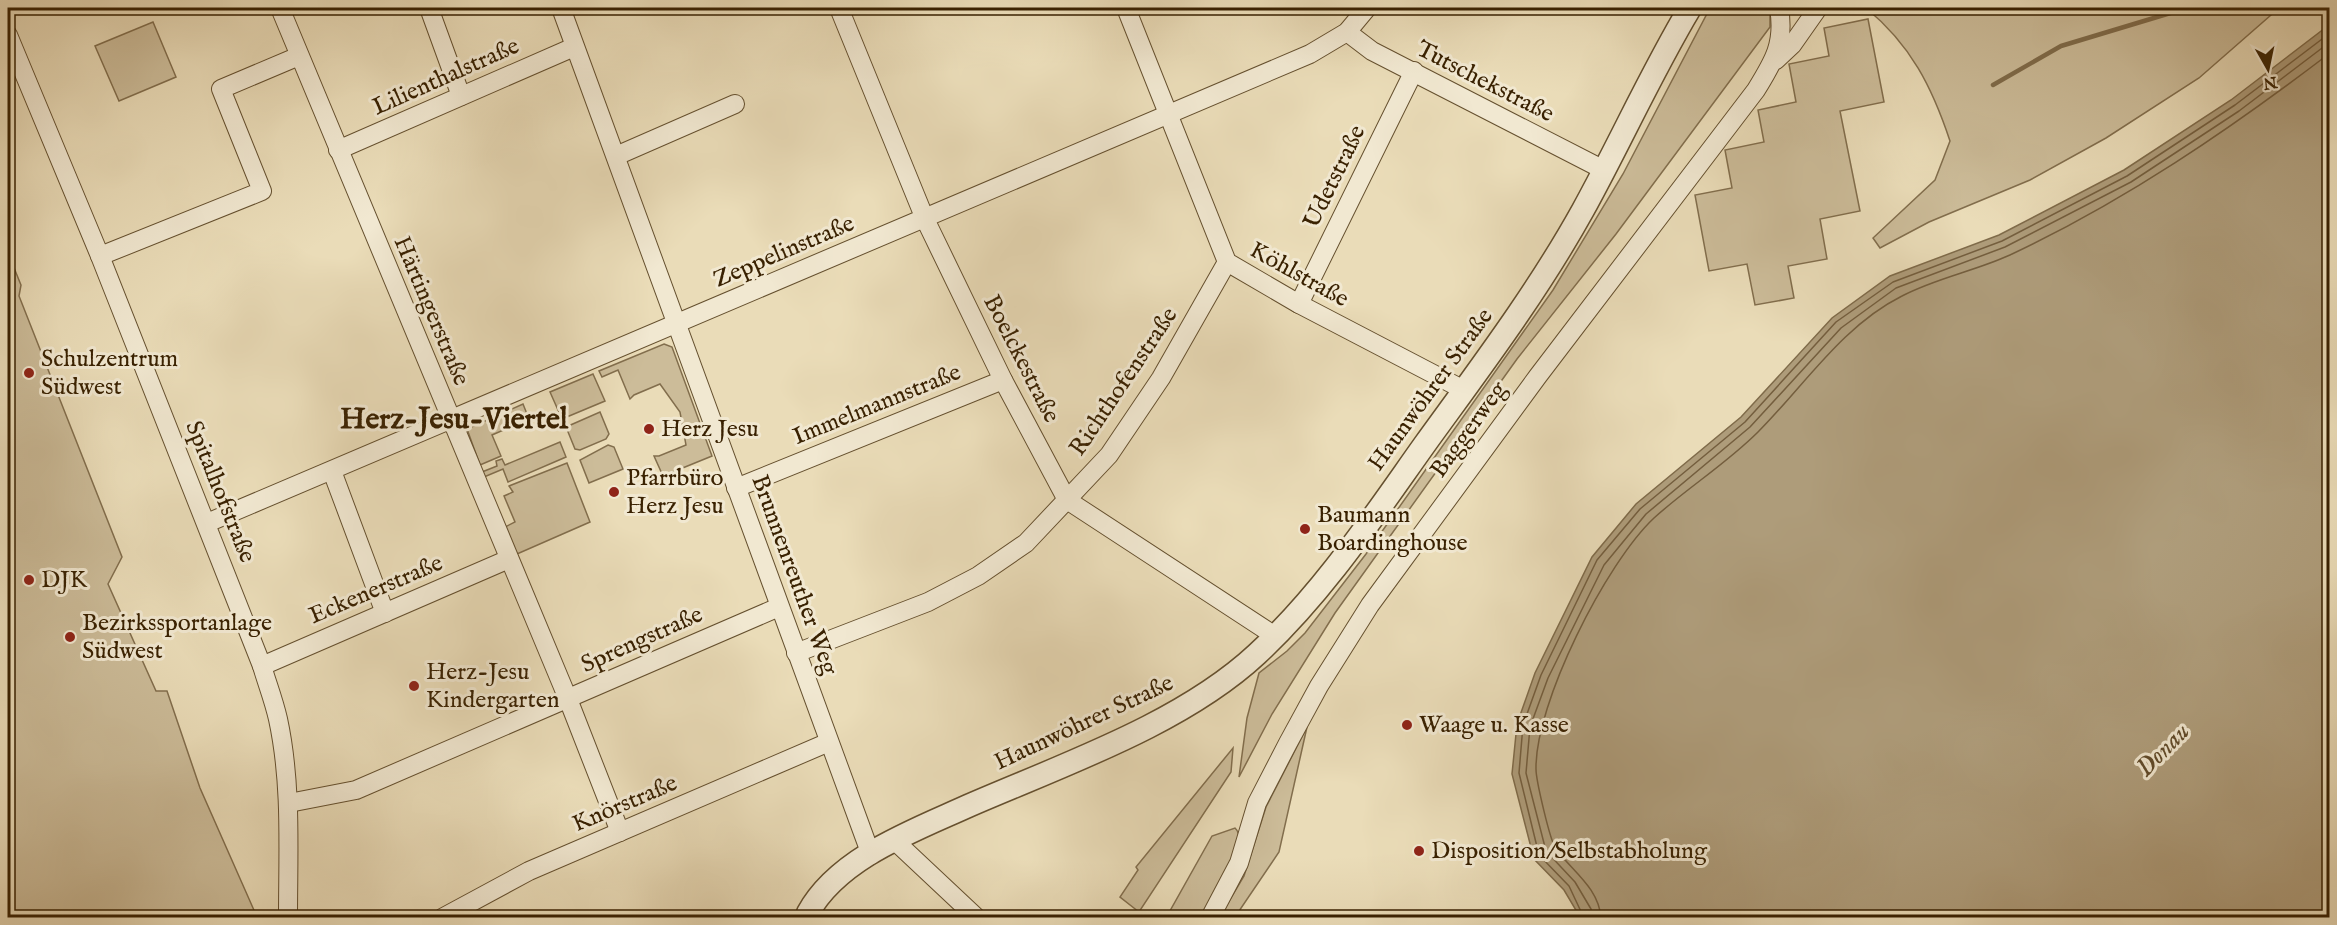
<svg xmlns="http://www.w3.org/2000/svg" width="2337" height="925" viewBox="0 0 2337 925" font-family="'IM FELL English',serif">
  <style>
    .green { fill: #ccbc99; stroke: #826e4d; stroke-width: 1.5 }
    .water { fill: #ae9c7a; stroke: #7f6b4a; stroke-width: 1.5 }
    .lines { fill: none; stroke-linecap: round; stroke-linejoin: round }
    .shore { stroke: #745e3e; stroke-width: 1.5 }
    .stream { stroke: #7f6b4a; stroke-width: 4.5 }
    .minor-casing { stroke: #65502f; stroke-width: 20 }
    .tertiary-casing { stroke: #65502f; stroke-width: 25 }
    .minor { stroke: #f1e8d1; stroke-width: 18 }
    .tertiary { stroke: #f1e8d1; stroke-width: 22 }
    .poi-dot { fill: #8f2418; stroke: #f1e8d1; stroke-width: 2 }
    .labels { text-anchor: middle; dominant-baseline: central; stroke-width: 6; stroke-linejoin: round; paint-order: stroke }
    .street-label { font-size: 24px; fill: #392101; stroke: #f1e8d1 }
    .poi-label { font-size: 24px; fill: #392101; stroke: #f1e8d1; text-anchor: start }
    .water-label { font-size: 26px; font-style: italic; fill: #624c2b; stroke: #f1e8d1 }
    .district-label { font-size: 30px; font-weight: bold; fill: #392101; stroke: #f1e8d1 }
  </style>
  <rect width="100%" height="100%" fill="#eadcb8"/>
  <filter id="stains"><feTurbulence type="fractalNoise" baseFrequency=".00333" numOctaves="4"/><feColorMatrix values="0 0 0 0 .2 0 0 0 0 .09 0 0 0 0 .02 0 0 0 .5 -.17"/></filter>
  <radialGradient id="worn" r=".72"><stop offset=".6" stop-color="#630" stop-opacity="0"/><stop offset="1" stop-color="#630" stop-opacity=".3"/></radialGradient>
  <g class="green">
    <polygon points="1710,8 1770,8 1770,27 1616,234 1517,359 1335,613 1272,714 1239,777 1247,718 1259,673 1287,651 1305,633 1366,554 1553,290 1623,174"/>
    <path d="M1866 8H2279L2199 78 2106 138 2030 180 1929 222 1880 248 1873 238 1935 180 1950 141C1932 87 1911 45 1866 8Z"/>
    <polygon points="1868,19 1884,102 1840,111 1860,211 1820,219 1827,259 1788,266 1794,298 1755,305 1747,264 1709,271 1695,195 1732,188 1725,150 1764,142 1758,110 1796,102 1789,64 1829,56 1824,28"/>
    <polygon points="153,22 176,77 119,101 95,46"/>
    <polygon points="8,253 21,285 19,296 122,557 108,584 156,691 167,691 200,788 257,917 8,917"/>
    <polygon points="664,344 672,347 712,456 663,476 654,456 659,456 686,445 680,412 660,384 634,395 630,399 618,370 602,377 599,371"/>
    <polygon points="593,374 605,401 562,419 550,392"/>
    <polygon points="523,404 529,419 492,435 501,456 480,465 467,429"/>
    <polygon points="600,412 609,434 606,439 580,450 575,449 566,427"/>
    <polygon points="560,442 566,457 508,482 503,469 484,477 482,472 497,466 496,461 502,459 505,465"/>
    <polygon points="608,445 614,447 623,469 589,483 580,460"/>
    <polygon points="567,463 590,522 517,554 505,527 515,522 504,496 513,492 509,486"/>
    <polygon points="1307,727 1279,852 1235,917 1219,918 1244,876 1266,807"/>
    <polygon points="1233,748 1231,772 1139,912 1120,897 1138,870 1136,867"/>
    <path d="M1235 828C1251 842 1212 902 1203 917L1166 918 1212 836Z"/>
  </g>
  <polygon class="water" points="2329,25 2329,917 1580,917 1564,890 1534,859 1512,774 1517,724 1535,673 1592,557 1636,504 1741,417 1832,318 1890,276 1999,235 2124,170 2231,100"/>
  <g class="lines">
    <g class="shore">
      <polyline points="1584,918 1569,886 1539,855 1519,773 1523,725 1541,675 1597,560 1640,509 1745,422 1836,322 1893,282 2002,241 2127,176 2235,105 2330,33"/>
      <polyline points="1592,918 1591,909 1575,882 1546,851 1526,773 1530,727 1548,678 1604,565 1646,514 1750,427 1841,328 1896,288 2005,247 2131,182 2239,111 2330,42"/>
      <path d="M1601 918C1599 888 1572 871 1556 849 1550 841 1536 780 1536 769 1535 703 1606 563 1654 518 1687 488 1726 464 1758 432 1804 386 1842 326 1902 296 1936 278 1975 271 2010 255 2125 201 2229 130 2330 53"/>
    </g>
    <polyline class="stream" points="1993,85 2061,46 2187,8"/>
    <defs>
      <g id="minor">
        <polyline points="280,8 568,699 620,832"/>
        <polyline points="429,8 461,96"/>
        <polyline points="561,8 871,855"/>
        <polyline points="839,8 925,219 1003,380 1067,500 1275,636"/>
        <polyline points="1126,8 1227,262 1299,304 1464,390"/>
        <polyline points="1347,32 1372,51 1604,170"/>
        <path d="M8 35 100 256 262 666C267 683 274 701 278 719 292 784 288 851 288 918"/>
        <polyline points="1776,60 1792,45 1818,8"/>
        <polyline points="338,150 574,47"/>
        <polyline points="616,156 735,104"/>
        <polyline points="100,256 262,191 221,89 299,56"/>
        <polyline points="1299,304 1414,71"/>
        <polyline points="332,471 385,613"/>
        <polyline points="736,488 1003,380"/>
        <polyline points="207,523 1310,54 1347,32 1367,8"/>
        <polyline points="796,653 928,602 978,576 1026,543 1109,455 1161,378 1227,262"/>
        <polyline points="262,666 509,559"/>
        <polyline points="289,803 356,790 779,607"/>
        <polyline points="895,841 977,918"/>
        <polyline points="442,918 529,871 829,742"/>
        <path d="M1210 918 1239 863 1257 803 1288 743 1319 686 1370 605 1538 376 1756 90C1774 61 1785 43 1779 8"/>
      </g>
      <path id="tertiary" d="M808 913C838 858 913 831 968 806 1062 765 1182 724 1257 654 1323 593 1373 517 1425 444 1480 368 1537 293 1583 210 1620 143 1651 73 1690 8"/>
    </defs>
    <use href="#minor" class="minor-casing"/>
    <use href="#tertiary" class="tertiary-casing"/>
    <use href="#minor" class="minor"/>
    <use href="#tertiary" class="tertiary"/>
  </g>
  <g class="poi-dot">
    <circle cx="29" cy="373" r="6"/>
    <circle cx="649" cy="429" r="6"/>
    <circle cx="614" cy="492" r="6"/>
    <circle cx="1305" cy="529" r="6"/>
    <circle cx="29" cy="580" r="6"/>
    <circle cx="70" cy="637" r="6"/>
    <circle cx="414" cy="686" r="6"/>
    <circle cx="1407" cy="725" r="6"/>
    <circle cx="1419" cy="851" r="6"/>
  </g>
  <g class="labels">
    <g class="street-label">
      <text transform="translate(446 77) rotate(-24)">Lilienthalstraße</text>
      <text transform="translate(1485 82) rotate(27)">Tutschekstraße</text>
      <text transform="translate(1335 177) rotate(-64)">Udetstraße</text>
      <text transform="translate(784 252) rotate(-23)">Zeppelinstraße</text>
      <text transform="translate(1299 275) rotate(29)">Köhlstraße</text>
      <text transform="translate(431 311) rotate(67)">Härtingerstraße</text>
      <text transform="translate(1021 359) rotate(63)">Boelckestraße</text>
      <text transform="translate(1124 382) rotate(-56)">Richthofenstraße</text>
      <text transform="translate(1431 390) rotate(-54)">Haunwöhrer Straße</text>
      <text transform="translate(877 405) rotate(-22)">Immelmannstraße</text>
      <text transform="translate(1469 430) rotate(-54)">Baggerweg</text>
      <text transform="translate(220 492) rotate(68)">Spitalhofstraße</text>
      <text transform="translate(794 575) rotate(70)">Brunnenreuther Weg</text>
      <text transform="translate(376 590) rotate(-23)">Eckenerstraße</text>
      <text transform="translate(642 640) rotate(-24)">Sprengstraße</text>
      <text transform="translate(1084 723) rotate(-25)">Haunwöhrer Straße</text>
      <text transform="translate(625 804) rotate(-23)">Knörstraße</text>
    </g>
    <g class="poi-label">
      <text x="41" y="359">Schulzentrum<tspan x="41" dy="28">Südwest</tspan></text>
      <text x="661" y="429">Herz Jesu</text>
      <text x="626" y="478">Pfarrbüro<tspan x="626" dy="28">Herz Jesu</tspan></text>
      <text x="1317" y="515">Baumann<tspan x="1317" dy="28">Boardinghouse</tspan></text>
      <text x="41" y="580">DJK</text>
      <text x="82" y="623">Bezirkssportanlage<tspan x="82" dy="28">Südwest</tspan></text>
      <text x="426" y="672">Herz-Jesu<tspan x="426" dy="28">Kindergarten</tspan></text>
      <text x="1419" y="725">Waage u. Kasse</text>
      <text x="1431" y="851">Disposition/Selbstabholung</text>
    </g>
    <g class="water-label">
      <text transform="translate(2163 750) rotate(-46)">Donau</text>
    </g>
    <g class="district-label">
      <text x="454" y="420">Herz-Jesu-Viertel</text>
    </g>
  </g>
  <rect width="2337" height="925" fill="none" stroke="#eadcb8" stroke-width="30"/>
  <rect x="9" y="9" width="2319" height="907" fill="none" stroke="#392101" stroke-width="3"/>
  <rect x="15" y="15" width="2307" height="895" fill="none" stroke="#392101" stroke-width="1.5"/>
  <g transform="translate(2268 69) rotate(171)" stroke="#f1e8d1" stroke-width="4.5" paint-order="stroke">
  <path d="M0-4.5L10 22L0 15L-10 22Z" fill="#392101"/>
  <text y="-9" font-size="16" font-weight="bold" text-anchor="middle" fill="#392101">N</text>
  </g>
  <rect width="100%" height="100%" filter="url(#stains)"/>
  <rect width="100%" height="100%" fill="url(#worn)"/>
</svg>
